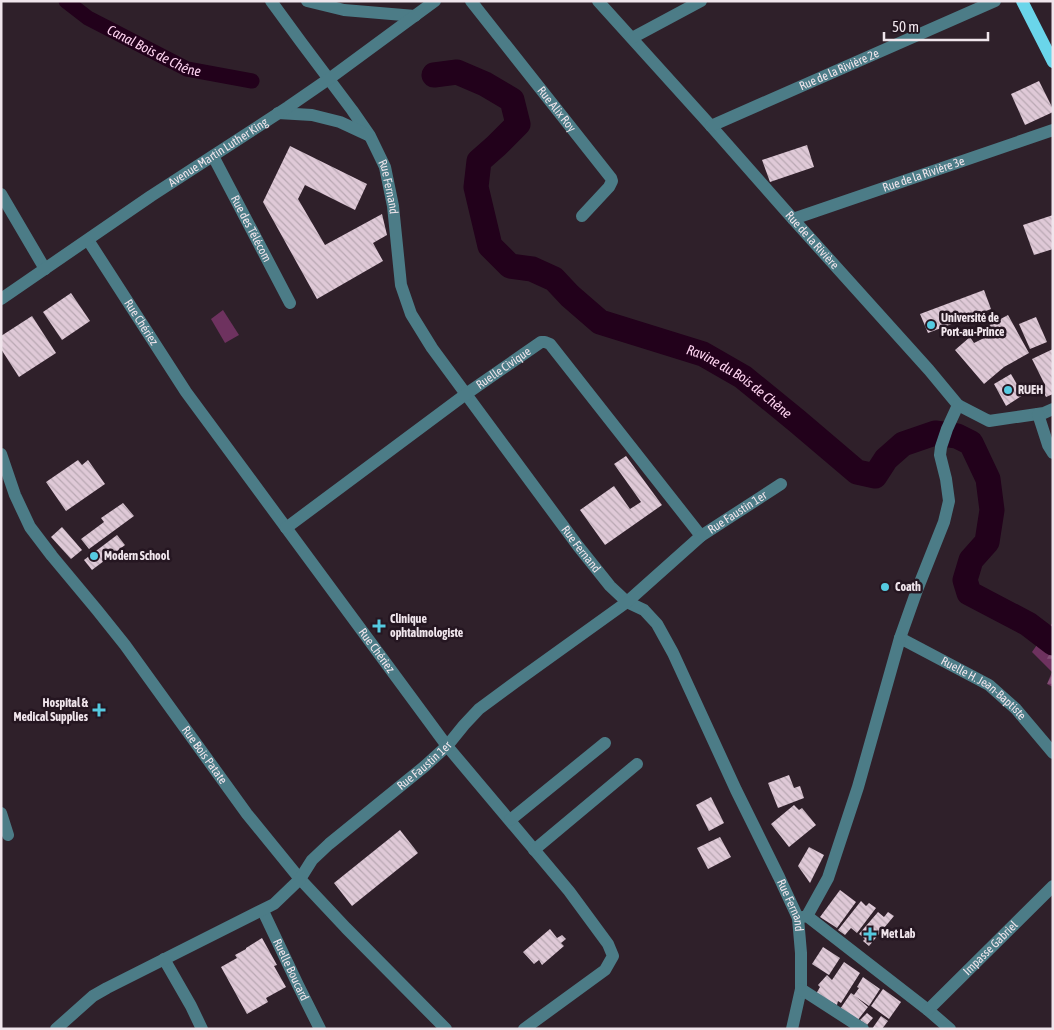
<svg xmlns="http://www.w3.org/2000/svg" width="1054" height="1030" viewBox="0 0 1054 1030" font-family="'Asap Condensed',sans-serif">
  <style>
    .forest { fill: url(#forest-firs) }
    .park { fill: #6e325f }
    .lines { fill: none; stroke-linecap: round; stroke-linejoin: round }
    .canal { stroke: #22011b; stroke-width: 15 }
    .river { stroke: #22011b; stroke-width: 25 }
    .building { fill: url(#building-back-hatch) }
    .minor { stroke: #4c7c87; stroke-width: 12 }
    .major { stroke: #6ad5ea; stroke-width: 12 }
    .poi-dot { fill: #55cae0; stroke: #251621; stroke-width: 2 }
    .labels { text-anchor: middle; dominant-baseline: central; stroke-width: 5; stroke-linejoin: round; paint-order: stroke }
    .street-label { font-size: 12px; fill: #f0e5ec; stroke: #251621 }
    .poi-label { font-size: 12px; font-weight: bold; fill: #f0e5ec; stroke: #251621; text-anchor: start }
    .water-label { font-size: 14px; font-style: italic; fill: #fed3f0; stroke: #251621 }
  </style>
  <defs>
    <pattern id="forest-firs" width="22" height="20" patternUnits="userSpaceOnUse" patternTransform="scale(1.25)"><rect width="22" height="20" fill="#6e325f"/><path d="M5 1l3.5 6h-7zM16 11l3.5 6h-7z" fill="#835076"/></pattern>
    <pattern id="building-back-hatch" width="6" height="6" patternUnits="userSpaceOnUse" patternTransform="scale(1.25)"><rect width="6" height="6" fill="#dfc9d7"/><path d="M-1 5l2 2M0 0l6 6M5-1l2 2" fill="none" stroke="#b9a8b3"/></pattern>
  </defs>
  <rect width="100%" height="100%" fill="#2f202a"/>
  <polygon class="forest" points="1053,622 1053,687 1047,684 1052,672 1032,652"/>
  <polygon class="park" points="223,310 239,335 225,343 211,319"/>
  <g class="lines">
    <path class="canal" id="s1" d="M66 1 88 18 187 69 252 81"/>
    <path class="river" id="s2" d="M434 75 457 72 485 84 512 100 518 124 496 146 479 161 476 187 490 246 510 266 532 269 554 279 570 296 600 322 703 354 743 377 797 421 857 472 875 476 886 459 903 444 935 433 957 436 971 443 988 479 992 510 987 542 971 560 965 580 969 593 1028 624 1053 643"/>
  </g>
  <g class="building">
    <polygon points="1039,81 1053,109 1053,112 1025,125 1011,94"/>
    <polygon points="807,145 814,167 770,182 762,160"/>
    <polygon points="290,146 367,184 355,210 305,185 298,199 325,245 382,214 387,235 373,243 383,261 317,299 263,202"/>
    <polygon points="1053,215 1053,249 1034,255 1023,225"/>
    <polygon points="984,290 991,309 928,333 920,314"/>
    <polygon points="71,293 90,321 62,340 43,312"/>
    <polygon points="1008,315 1029,353 1004,367 984,384 955,350 970,337 974,343 986,337 982,329"/>
    <polygon points="32,316 56,353 19,377 1,349 1,336"/>
    <polygon points="1036,317 1047,342 1030,349 1019,324"/>
    <polygon points="1053,349 1053,394 1046,397 1040,385 1044,383 1032,359"/>
    <polygon points="1011,374 1023,395 1006,406 994,384"/>
    <polygon points="626,456 662,505 605,545 580,510 614,486 630,509 641,502 614,464"/>
    <polygon points="78,460 82,465 88,460 105,484 66,511 46,482"/>
    <polygon points="123,503 134,516 89,549 81,539 104,522 101,518"/>
    <polygon points="62,527 82,550 71,559 51,537"/>
    <polygon points="117,535 125,545 92,570 84,560"/>
    <polygon points="789,775 794,788 800,786 804,798 778,808 768,783"/>
    <polygon points="711,797 724,823 709,831 696,805"/>
    <polygon points="794,805 799,810 802,808 816,825 789,847 771,824"/>
    <polygon points="400,830 418,853 352,906 334,883"/>
    <polygon points="720,837 731,857 708,869 697,848"/>
    <polygon points="809,847 824,855 810,883 798,866"/>
    <polygon points="840,890 856,902 837,928 820,917"/>
    <polygon points="861,901 866,906 869,903 876,908 857,933 851,928 845,935 838,930"/>
    <polygon points="878,912 884,917 888,912 894,916 869,946 863,941 865,939 859,934"/>
    <polygon points="550,929 557,938 562,935 566,939 561,943 564,946 542,965 539,960 534,964 523,952"/>
    <polygon points="262,938 277,965 274,966 286,987 266,998 268,1002 247,1014 221,967 237,958 235,955 246,949 246,948"/>
    <polygon points="823,947 840,958 829,975 812,964"/>
    <polygon points="844,962 860,973 841,1003 838,1001 837,1005 816,994 820,987 818,985 827,975 832,980"/>
    <polygon points="863,977 880,989 869,1006 855,996 868,1007 857,1021 840,1009 851,993 854,995 859,988 857,987"/>
    <polygon points="883,989 901,1002 889,1019 871,1006"/>
    <polygon points="867,1013 873,1018 867,1025 860,1020"/>
    <polygon points="881,1016 888,1021 882,1029 872,1029"/>
  </g>
  <g class="lines">
    <g class="minor">
      <path id="s3" d="M271 1 301 42 352 110 370 136 385 167 393 206 401 285 411 314 432 348 578 546 610 586 627 602 644 610 657 624 673 653 736 790 779 877 798 918 801 953V989L792 1029"/>
      <polyline points="307,1 344,10 415,16"/>
      <path id="s4" d="M471 1 611 178 612 181 609 187 582 216"/>
      <path id="s5" d="M598 1 711 126 793 219 929 370 958 405 989 421 1044 413 1053 409"/>
      <polyline points="632,38 701,1"/>
      <polyline points="278,113 312,115 340,122 368,135"/>
      <path id="s6" d="M711 126 995 1"/>
      <path id="s7" d="M213 156 290 303"/>
      <polyline points="1,194 45,269"/>
      <path id="s8" d="M793 219 1053 130"/>
      <path id="s9" d="M88 240 186 392 447 746 569 891 608 944 613 956 605 970 524 1029"/>
      <path id="s10" d="M1 299 151 196 288 107 333 76 435 1"/>
      <polyline points="1038,414 1048,445 1053,453"/>
      <path id="s11" d="M1 454 15 495 30 527 52 556 97 610 125 645 247 814 300 879 346 928 446 1029"/>
      <path id="s12" d="M286 528 466 394 541 342H545L550 344 701 536"/>
      <path id="s13" d="M900 638 989 685 1016 709 1053 753"/>
      <polyline points="1,813 8,835"/>
      <polyline points="510,820 605,743"/>
      <polyline points="534,850 637,764"/>
      <path id="s14" d="M263 911 298 985 320 1029"/>
      <polyline points="807,916 928,1010 950,1029"/>
      <polyline points="798,918 807,916 828,878 858,787 900,638 917,590 944,522 949,501 946,479 940,455 941,447 947,429 958,405"/>
      <polyline points="164,959 191,1006 202,1029"/>
      <polyline points="801,989 863,1029"/>
      <path id="s15" d="M928 1010 1053 886"/>
      <path id="s16" d="M56 1029 93 996 107 988 274 904 300 879 312 860 329 844 425 766 447 746 464 725 479 709 517 681 627 602 701 536 781 484"/>
    </g>
    <polyline class="major" points="1022,1 1053,62"/>
  </g>
  <g class="poi-dot">
    <circle cx="931" cy="325" r="5"/>
    <circle cx="1008" cy="390" r="5"/>
    <circle cx="94" cy="556" r="5"/>
    <circle cx="885" cy="587" r="5"/>
    <path d="M376.5 618.5h5v5h5v5h-5v5h-5v-5h-5v-5h5z"/>
    <path d="M96.5 702.5h5v5h5v5h-5v5h-5v-5h-5v-5h5z"/>
    <path d="M867.5 926.5h5v5h5v5h-5v5h-5v-5h-5v-5h5z"/>
  </g>
  <g class="labels">
    <g class="street-label">
      <text stroke="none"><textPath href="#s6" startOffset="140">Rue de la Rivière 2e</textPath></text>
      <text stroke="none"><textPath href="#s4" startOffset="138">Rue Alix Roy</textPath></text>
      <text stroke="none"><textPath href="#s10" startOffset="262">Avenue Martin Luther King</textPath></text>
      <text stroke="none"><textPath href="#s8" startOffset="138">Rue de la Rivière 3e</textPath></text>
      <text stroke="none"><textPath href="#s3" startOffset="222">Rue Fernand</textPath></text>
      <text stroke="none"><textPath href="#s7" startOffset="82">Rue des Télécom</textPath></text>
      <text stroke="none"><textPath href="#s5" startOffset="321">Rue de la Rivière</textPath></text>
      <text stroke="none"><textPath href="#s9" startOffset="98">Rue Chériez</textPath></text>
      <text stroke="none"><textPath href="#s12" startOffset="270">Ruelle Civique</textPath></text>
      <text stroke="none"><textPath href="#s16" startOffset="862">Rue Faustin 1er</textPath></text>
      <text stroke="none"><textPath href="#s3" startOffset="642">Rue Fernand</textPath></text>
      <text stroke="none"><textPath href="#s9" startOffset="502">Rue Chériez</textPath></text>
      <text stroke="none"><textPath href="#s13" startOffset="98">Ruelle H. Jean-Baptiste</textPath></text>
      <text stroke="none"><textPath href="#s11" startOffset="366">Rue Bois Patate</textPath></text>
      <text stroke="none"><textPath href="#s16" startOffset="458">Rue Faustin 1er</textPath></text>
      <text stroke="none"><textPath href="#s3" startOffset="1062">Rue Fernand</textPath></text>
      <text stroke="none"><textPath href="#s15" startOffset="88">Impasse Gabriel</textPath></text>
      <text stroke="none"><textPath href="#s14" startOffset="65">Ruelle Boucard</textPath></text>
    </g>
    <g class="poi-label">
      <text x="941" y="318">Université de<tspan x="941" dy="14">Port-au-Prince</tspan></text>
      <text x="1018" y="390">RUEH</text>
      <text x="104" y="556">Modern School</text>
      <text x="895" y="587">Coath</text>
      <text x="390" y="619">Clinique<tspan x="390" dy="14">ophtalmologiste</tspan></text>
      <text x="88" y="703" text-anchor="end">Hospital &amp;<tspan x="88" dy="14">Medical Supplies</tspan></text>
      <text x="881" y="934">Met Lab</text>
    </g>
    <g class="water-label">
      <text stroke="none"><textPath href="#s1" startOffset="102">Canal Bois de Chêne</textPath></text>
      <text stroke="none"><textPath href="#s2" startOffset="541">Ravine du Bois de Chêne</textPath></text>
    </g>
  </g>
  <rect width="1054" height="1030" fill="none" stroke="#f0e5ec" stroke-width="5"/>
  <path d="M884 32v8h104v-8" fill="none" stroke="#f0e5ec" stroke-width="2.5"/>
  <text x="892" y="32" font-size="15" fill="#f0e5ec" stroke="#251621" stroke-width="4" paint-order="stroke">50 m</text>
</svg>
